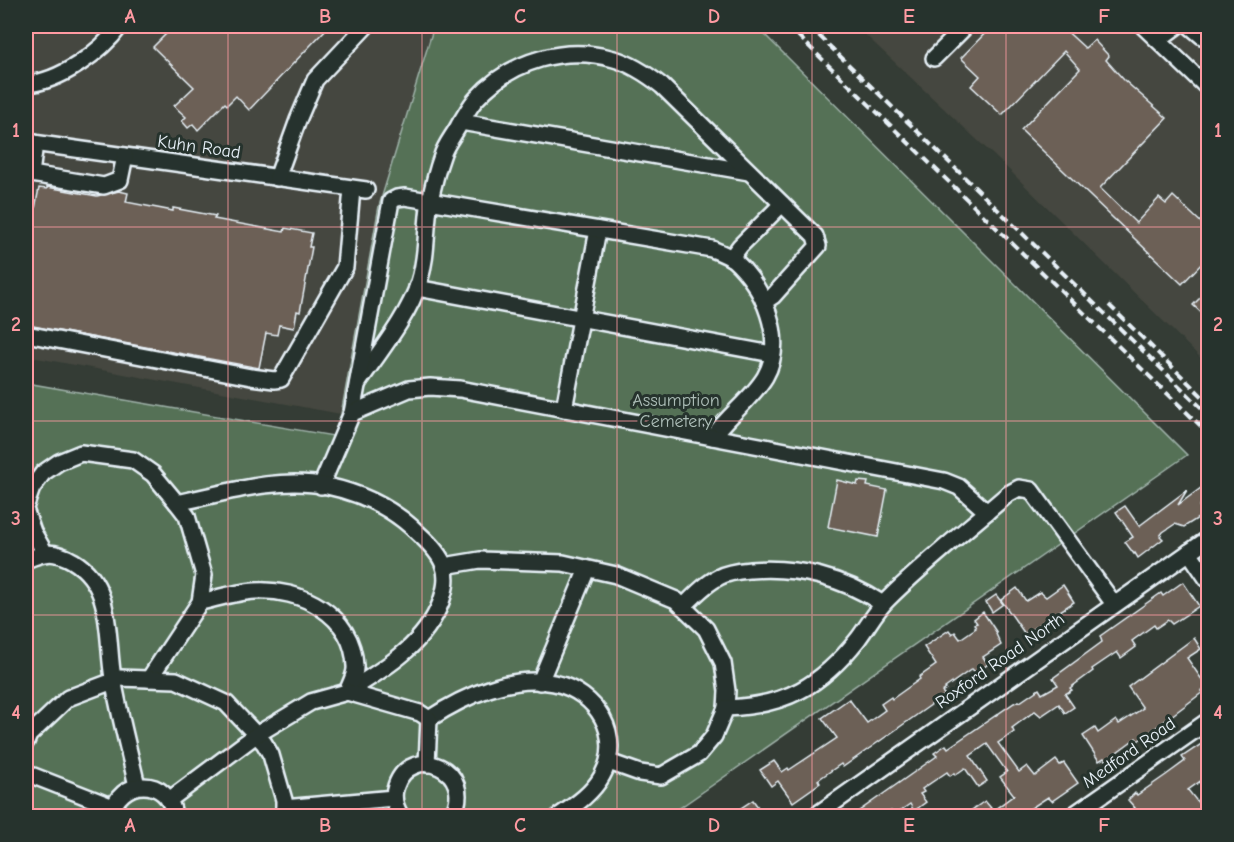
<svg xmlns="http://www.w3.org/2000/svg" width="1234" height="842" viewBox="0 0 1234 842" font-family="'Comic Neue',sans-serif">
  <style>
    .built { fill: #45473f }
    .green { fill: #557157; stroke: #9eb1a8; stroke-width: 1.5 }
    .building { fill: #6c6157; stroke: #e8f1f8; stroke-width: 1.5 }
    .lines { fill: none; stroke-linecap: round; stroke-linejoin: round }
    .minor-casing { stroke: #e8f1f8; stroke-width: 20 }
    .minor { stroke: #26332d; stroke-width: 15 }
    .rail { stroke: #e8f1f8; stroke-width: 4; stroke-dasharray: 9 4.5; stroke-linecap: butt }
    .grid { fill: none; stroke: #ff9aa2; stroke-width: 1.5; stroke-opacity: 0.55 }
    .labels { text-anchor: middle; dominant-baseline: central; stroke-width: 6; stroke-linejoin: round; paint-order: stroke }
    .street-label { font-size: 18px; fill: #e8f1f8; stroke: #26332d }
    .park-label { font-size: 18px; fill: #adbeb8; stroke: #26332d }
    .neatline { fill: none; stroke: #ff9aa2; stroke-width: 2 }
    .grid-label { font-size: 20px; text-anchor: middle; font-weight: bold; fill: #ff9aa2 }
  </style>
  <rect width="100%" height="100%" fill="#343c35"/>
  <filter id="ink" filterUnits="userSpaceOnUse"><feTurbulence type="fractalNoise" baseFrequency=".0167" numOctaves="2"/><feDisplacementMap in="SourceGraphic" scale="12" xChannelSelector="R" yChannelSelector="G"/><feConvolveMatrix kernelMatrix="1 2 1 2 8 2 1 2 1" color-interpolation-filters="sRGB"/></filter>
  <g filter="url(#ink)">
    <g class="built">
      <polygon points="26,26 434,26 379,206 341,414 26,356"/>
      <polygon points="856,26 1208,26 1208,365 1006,167"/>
    </g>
    <polygon class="green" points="434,26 756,26 1187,455 668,816 26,816 26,383 333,436 341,414 379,206"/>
    <g class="building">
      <polygon points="174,26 329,26 249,110 236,96 227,105 225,103 198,130 193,124 188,128 182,121 186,117 174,106 194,87 153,47"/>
      <polygon points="992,26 1061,26 1085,48 1094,40 1109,56 1106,60 1124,80 1167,118 1100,188 1136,223 1159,198 1166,204 1173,196 1209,230 1209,256 1182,284 1021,130 1080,69 1064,51 1002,115 971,86 980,76 961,58"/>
      <polygon points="47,187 97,196 119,191 128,193 126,202 173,211 173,208 216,216 214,219 284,232 285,228 312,233 309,247 312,247 300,312 297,311 294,328 279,325 277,335 266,333 259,368 26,325 26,217 33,219 39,188 47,189"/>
      <polygon points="1209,289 1209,320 1193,305"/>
      <polygon points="837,480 857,485 858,481 868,482 867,486 887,490 878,537 828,527"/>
      <polygon points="1209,482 1209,499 1199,506 1203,515 1184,527 1175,524 1163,532 1160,536 1163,539 1138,558 1135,553 1134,554 1125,542 1133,537 1116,512 1125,506 1139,526 1187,490 1178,505"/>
      <polygon points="1183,582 1199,606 1172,624 1168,620 1156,628 1154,625 1132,641 1136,647 1121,658 1117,652 1092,669 1093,671 1070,688 1072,690 1065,694 1074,707 1065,713 1059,704 1041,716 1035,711 1012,728 1014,732 998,743 1019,772 1027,766 1035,776 1056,760 1060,765 1064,763 1078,783 1052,801 1048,797 1019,816 999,816 994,810 1014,795 1000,777 1007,772 987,744 970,756 987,781 978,787 965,768 955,775 954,773 950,776 947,772 922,789 924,792 920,794 926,802 914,811 910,804 894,815 891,811 883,816 852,816 937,756 934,753 946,745 948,748 1014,703 1019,701 1020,702 1039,689 1042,694 1058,685 1053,678 1102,642 1100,636 1161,593 1163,596"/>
      <polygon points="1063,585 1074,602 1025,634 1001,600 1017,588 1026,601 1040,592 1046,597"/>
      <polygon points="996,595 1003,604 992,612 986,602"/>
      <polygon points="983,612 997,633 996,634 1001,645 983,657 988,664 976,673 972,669 945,688 946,689 942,692 945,695 843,767 841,764 822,777 818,780 820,783 793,802 778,781 771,786 760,770 774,761 782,772 788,768 789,770 837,738 822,718 849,699 867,723 885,710 881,704 891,697 892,699 920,679 919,677 936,665 924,647 949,630 952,634 955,632 960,639 976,628 974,624 977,623 974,619"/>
      <polygon points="1194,638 1201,649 1187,658 1207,687 1201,691 1203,692 1138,741 1136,738 1106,760 1104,758 1099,761 1083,736 1095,728 1098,733 1116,720 1119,724 1143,708 1128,687"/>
      <polygon points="1209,739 1209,775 1188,790 1203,809 1199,812 1202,816 1124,816 1135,808 1128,800 1135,793 1137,795 1166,775 1185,761 1182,757"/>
      <polygon points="753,800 764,816 747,816 741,808"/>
      <polygon points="985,801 991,808 979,816 963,816"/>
    </g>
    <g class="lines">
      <defs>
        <g id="minor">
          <polyline points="1143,26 1208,88"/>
          <polyline points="1190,26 1202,36 1208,32"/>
          <polyline points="1158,40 1177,26"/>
          <polyline points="934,58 966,26"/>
          <path d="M26 84C60 82 101 52 120 26"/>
          <polyline points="461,122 749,172"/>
          <polyline points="26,142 366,190"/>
          <polyline points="35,143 31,174 104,186 120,180 125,156"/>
          <polyline points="277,178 298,120 315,80 366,26"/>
          <polyline points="731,258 740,246 782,204"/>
          <polyline points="417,288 772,354"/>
          <polyline points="26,334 251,377 274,380 281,379 345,267 352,189"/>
          <path d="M358 383C377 355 410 314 419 282 428 255 425 228 430 201 433 186 437 170 442 156 445 145 454 135 459 125 465 116 470 105 477 98 512 60 565 45 614 59 632 64 648 75 662 86L815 236 818 246 773 296 764 302"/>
          <polyline points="564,409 598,230"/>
          <path d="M352 413 391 201 397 198 405 197 712 249C719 252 727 255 733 259 763 286 787 339 765 377 751 400 728 415 713 437"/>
          <polyline points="321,486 352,413 409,389 430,387 460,389 944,481 959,487 987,512"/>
          <path d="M177 503C226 493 277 476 327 486 361 493 394 509 419 534 428 542 440 554 444 566 448 579 445 590 441 602 425 645 384 669 347 692"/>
          <polyline points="26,505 32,488 43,473 59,462 81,453 133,460 153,474 177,503 187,516 204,575 200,602 149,679"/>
          <polyline points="26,512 33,532 45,553"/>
          <polyline points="1189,552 1208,580"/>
          <path d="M26 560C46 552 53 550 73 561 114 585 106 637 113 678 119 714 129 750 137 786"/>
          <polyline points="444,566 480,560 563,563 616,575 676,600 706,629 723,663 727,691 726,708"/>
          <path d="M200 602C218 598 237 592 255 591 300 588 353 614 355 666 356 674 350 684 347 692"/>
          <path d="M683 607C694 596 705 584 719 577 728 572 740 571 750 570 797 566 844 578 883 604"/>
          <polyline points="540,682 587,569"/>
          <polyline points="26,742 29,735 68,698 113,681 119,678 176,680 226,703 264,743 271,755 284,800 284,816"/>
          <path d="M609 762 640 773 661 776 699 754 714 736 726 708C785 706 821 686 858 639 868 626 876 610 888 599 925 562 969 528 1008 494L1019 488 1031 490 1114 604"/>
          <path d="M427 764 429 719C464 696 512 674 554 683 597 692 624 736 602 776 592 794 575 805 559 816"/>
          <polyline points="26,773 113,807"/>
          <polyline points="169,800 256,735 311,702 347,692 420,713 429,719"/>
          <polyline points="284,808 394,798"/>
          <path d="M111 816C118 776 170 776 174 816"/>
          <path d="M401 816C395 807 392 797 396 786 411 742 478 769 452 816"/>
          <polyline points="815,816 1208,539"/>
          <polyline points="1072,816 1208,721"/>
        </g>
      </defs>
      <use href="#minor" class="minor-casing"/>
      <use href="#minor" class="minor"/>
      <g class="rail">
        <polyline points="788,26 1208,433"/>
        <polyline points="809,26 1208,414"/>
        <polyline points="1109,305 1208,402"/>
      </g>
    </g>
  </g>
  <path class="grid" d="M228 26V816M422 26V816M617 26V816M812 26V816M1006 26V816M26 227H1208M26 421H1208M26 615H1208"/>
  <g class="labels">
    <g class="street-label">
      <text transform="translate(199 147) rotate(8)">Kuhn Road</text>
      <text transform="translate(1000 661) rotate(-35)">Roxford Road North</text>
      <text transform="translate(1129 753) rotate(-35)">Medford Road</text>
    </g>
    <g class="park-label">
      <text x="676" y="400">Assumption<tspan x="676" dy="21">Cemetery</tspan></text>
    </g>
  </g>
  <rect width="1234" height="842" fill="none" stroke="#26332d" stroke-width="66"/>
  <rect x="33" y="33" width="1168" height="776" class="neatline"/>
  <g class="grid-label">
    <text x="130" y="23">A</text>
    <text x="325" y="23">B</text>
    <text x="520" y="23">C</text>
    <text x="714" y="23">D</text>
    <text x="909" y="23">E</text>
    <text x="1104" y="23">F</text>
    <text x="16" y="137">1</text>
    <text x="1218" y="137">1</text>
    <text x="16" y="331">2</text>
    <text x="1218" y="331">2</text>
    <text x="16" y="525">3</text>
    <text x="1218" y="525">3</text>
    <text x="16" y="719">4</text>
    <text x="1218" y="719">4</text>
    <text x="130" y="832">A</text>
    <text x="325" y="832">B</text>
    <text x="520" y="832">C</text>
    <text x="714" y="832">D</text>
    <text x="909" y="832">E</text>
    <text x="1104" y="832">F</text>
  </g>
</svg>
